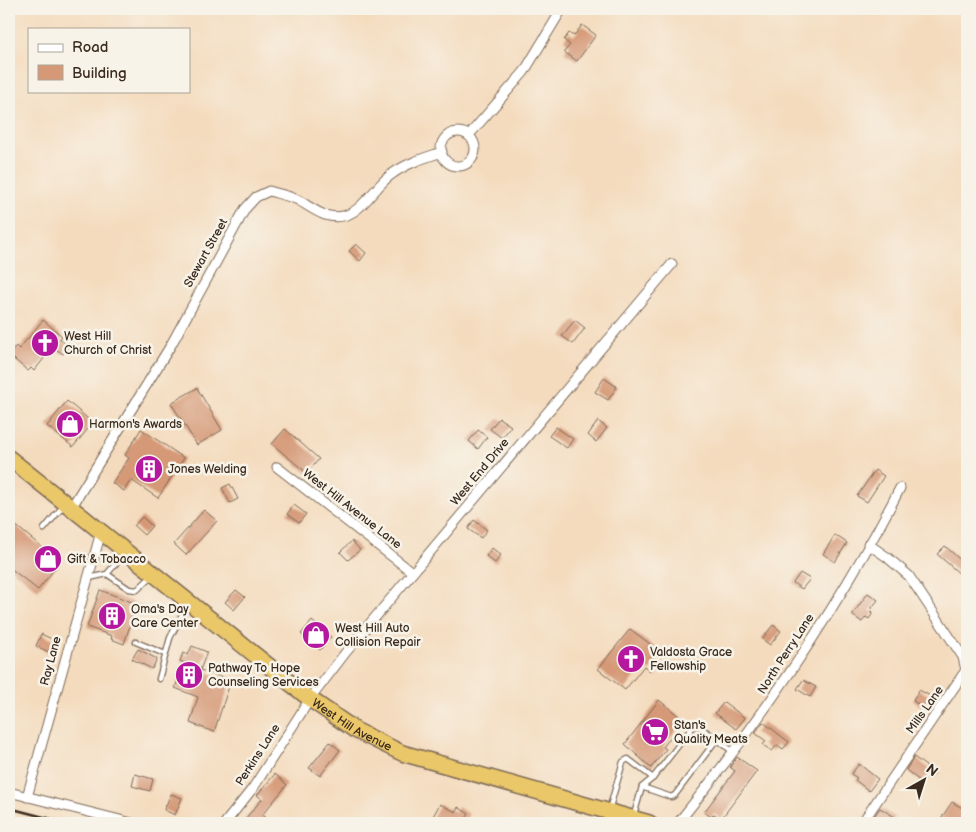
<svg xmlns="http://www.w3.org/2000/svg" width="976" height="832" viewBox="0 0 976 832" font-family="'Balsamiq Sans',sans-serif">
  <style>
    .building { fill: #d59977 }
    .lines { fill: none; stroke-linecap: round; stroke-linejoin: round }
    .lane-casing { stroke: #7c6856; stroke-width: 7 }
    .street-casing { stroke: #7c6856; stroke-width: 11 }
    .highway-casing { stroke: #7c6856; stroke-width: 18 }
    .lane { stroke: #fff; stroke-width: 4.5 }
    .street { stroke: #fff; stroke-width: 9 }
    .highway { stroke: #eac769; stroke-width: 15 }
    .rail { stroke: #3b2a1e; stroke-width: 2.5 }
    .labels { text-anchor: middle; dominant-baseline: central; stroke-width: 5; stroke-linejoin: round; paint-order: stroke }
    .street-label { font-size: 12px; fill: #3b2a1e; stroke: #f7f3e8 }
    .poi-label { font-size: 12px; fill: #3b2a1e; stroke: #f7f3e8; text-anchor: start }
  </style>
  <rect width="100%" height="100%" fill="#f7f3e8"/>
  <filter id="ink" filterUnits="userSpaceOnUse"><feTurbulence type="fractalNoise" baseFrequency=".02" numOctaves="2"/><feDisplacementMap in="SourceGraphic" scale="10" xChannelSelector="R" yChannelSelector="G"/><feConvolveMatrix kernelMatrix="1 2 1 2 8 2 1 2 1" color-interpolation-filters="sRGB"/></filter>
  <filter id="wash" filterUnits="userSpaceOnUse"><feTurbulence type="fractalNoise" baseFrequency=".0096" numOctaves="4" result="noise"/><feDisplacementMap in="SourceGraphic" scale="20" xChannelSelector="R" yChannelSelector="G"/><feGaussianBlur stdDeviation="1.12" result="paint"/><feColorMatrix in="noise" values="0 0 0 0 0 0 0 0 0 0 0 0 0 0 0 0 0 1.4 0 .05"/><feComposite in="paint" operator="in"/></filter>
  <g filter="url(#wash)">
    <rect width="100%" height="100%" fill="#f4dbbe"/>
    <g id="blocks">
      <g class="building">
        <polygon points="582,25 596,35 577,61 564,52 570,45 564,40 569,33 574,36"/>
        <polygon points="356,244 366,253 360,261 349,251"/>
        <polygon points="43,320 62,336 60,339 69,347 63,354 53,347 34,371 31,368 28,371 9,355 16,346 19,349"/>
        <polygon points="575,320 585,328 573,344 562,336"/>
        <polygon points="604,378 617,387 608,400 595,392"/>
        <polygon points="197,388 222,430 197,445 171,403"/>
        <polygon points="67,401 93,423 73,447 47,426"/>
        <polygon points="499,418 511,426 502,438 490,429"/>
        <polygon points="598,421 607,428 596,442 588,435"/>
        <polygon points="556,427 573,439 567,448 549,436"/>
        <polygon points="141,429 184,458 158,498 131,480 124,491 112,483 129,458 125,455"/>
        <polygon points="285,429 319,459 307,473 272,444"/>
        <polygon points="478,430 487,437 478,449 469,441"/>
        <polygon points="875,470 884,476 867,502 857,496"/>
        <polygon points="230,484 238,499 230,503 222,488"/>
        <polygon points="294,505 306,514 299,523 287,514"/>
        <polygon points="204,510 217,521 186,555 174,544"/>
        <polygon points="142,517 152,526 144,535 134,526"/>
        <polygon points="9,520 60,562 38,590 9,567"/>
        <polygon points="474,520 487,530 481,538 468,529"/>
        <polygon points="835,535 847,543 835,562 823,554"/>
        <polygon points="352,541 360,550 348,560 340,552"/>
        <polygon points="945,546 967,566 961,575 937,554"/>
        <polygon points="492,548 501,555 495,563 486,556"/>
        <polygon points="800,573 810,579 802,589 793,583"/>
        <polygon points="100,590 145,607 142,615 134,613 124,644 111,639 112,636 87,627"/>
        <polygon points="236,590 245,597 234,610 225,602"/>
        <polygon points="868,593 878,600 870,610 873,613 869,619 866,617 862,622 852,615"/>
        <polygon points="312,621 331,637 320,650 301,634"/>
        <polygon points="773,625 781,631 770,645 762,639"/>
        <polygon points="630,629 657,649 651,656 658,661 650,671 644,666 625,690 598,669"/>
        <polygon points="41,634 58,642 53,654 36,646"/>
        <polygon points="192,646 207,652 200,670 231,680 214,732 190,723 198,697 175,688 185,663 180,661 183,653 188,655"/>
        <polygon points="138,649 157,659 152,669 132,659"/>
        <polygon points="803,680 816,687 810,697 797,689"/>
        <polygon points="919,690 936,699 930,711 913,701"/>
        <polygon points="659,700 684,720 663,747 666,749 651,768 625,744"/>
        <polygon points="724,702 745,718 736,729 715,713"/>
        <polygon points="763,722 789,742 783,749 777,745 772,751 763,745 766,741 755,733"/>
        <polygon points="330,742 340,750 320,776 309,768"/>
        <polygon points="737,757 757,771 721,819 714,814 711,817 704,812 735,771 730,767"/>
        <polygon points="914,757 935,773 930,779 926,776 921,782 906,770"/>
        <polygon points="859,764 878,779 869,791 855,780 857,778 851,774"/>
        <polygon points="135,774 153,779 150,791 132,786"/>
        <polygon points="275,774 287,785 262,815 271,823 251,823 245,819 262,799 257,795"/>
        <polygon points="171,794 182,798 175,815 164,810"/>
        <polygon points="952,802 966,810 958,823 938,823"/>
        <polygon points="440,804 456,812 458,807 469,814 463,823 429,823"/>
        <polygon points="880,808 895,817 892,823 881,823 873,818"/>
      </g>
    </g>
  </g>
  <g filter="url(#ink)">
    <use href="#blocks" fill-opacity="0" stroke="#7c6856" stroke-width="1"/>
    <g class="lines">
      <defs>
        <g id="lane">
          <polyline points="44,529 64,505"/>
          <polyline points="107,574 129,589 137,590 152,576"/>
          <polyline points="89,578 107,574 124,554"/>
          <polyline points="136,642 165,654"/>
          <polyline points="159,679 170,638 187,605"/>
          <polyline points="717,739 733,752"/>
          <polyline points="642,787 653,778"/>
          <polyline points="609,810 623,762 628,759 653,778 695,724 717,739 675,795 671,797 642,787 634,815"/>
        </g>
        <g id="street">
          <circle cx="458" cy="149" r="17"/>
          <polyline points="469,135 524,72 562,9"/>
          <polyline points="277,467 412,572"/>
          <path d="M71 508 171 345 245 209 256 197 269 191C279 194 289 196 298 200 307 205 316 212 325 215 359 225 370 189 392 174 407 163 424 158 442 152"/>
          <polyline points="9,792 132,823"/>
          <polyline points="27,797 101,532"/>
          <polyline points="225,823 253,788 310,699 346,652 672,264"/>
          <path d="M678 823C762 719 839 607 900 488"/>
          <polyline points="862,823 966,670 963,657 909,576 887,557 868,544"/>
        </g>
        <g id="highway">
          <path id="s1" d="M9 458 310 699 355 730 402 753 649 823"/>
        </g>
      </defs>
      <use href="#lane" class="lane-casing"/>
      <use href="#street" class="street-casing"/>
      <use href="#highway" class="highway-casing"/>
      <use href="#lane" class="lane"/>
      <use href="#street" class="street"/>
      <use href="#highway" class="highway"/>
      <polyline class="rail" points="9,808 67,823"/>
    </g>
  </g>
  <defs>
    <symbol id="church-disc" viewBox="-11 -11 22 22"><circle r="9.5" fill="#b5179e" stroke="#f7f3e8"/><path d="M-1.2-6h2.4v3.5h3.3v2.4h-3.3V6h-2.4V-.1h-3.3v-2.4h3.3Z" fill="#fff"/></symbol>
    <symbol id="shop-disc" viewBox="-11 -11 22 22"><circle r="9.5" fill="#b5179e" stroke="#f7f3e8"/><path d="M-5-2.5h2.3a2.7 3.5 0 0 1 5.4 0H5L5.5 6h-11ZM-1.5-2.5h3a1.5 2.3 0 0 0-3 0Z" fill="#fff"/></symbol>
    <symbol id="building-disc" viewBox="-11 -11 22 22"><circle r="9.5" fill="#b5179e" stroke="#f7f3e8"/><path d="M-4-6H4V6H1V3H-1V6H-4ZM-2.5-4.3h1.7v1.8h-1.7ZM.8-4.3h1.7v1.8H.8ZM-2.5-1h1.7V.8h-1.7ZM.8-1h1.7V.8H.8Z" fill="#fff"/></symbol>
    <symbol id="supermarket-disc" viewBox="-11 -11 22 22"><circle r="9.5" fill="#b5179e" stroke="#f7f3e8"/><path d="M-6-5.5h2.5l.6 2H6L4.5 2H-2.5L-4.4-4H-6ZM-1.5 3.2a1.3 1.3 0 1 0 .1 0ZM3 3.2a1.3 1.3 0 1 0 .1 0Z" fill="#fff"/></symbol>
  </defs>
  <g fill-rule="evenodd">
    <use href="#church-disc" x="29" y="327" width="32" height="32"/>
    <use href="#shop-disc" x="54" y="408" width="32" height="32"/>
    <use href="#building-disc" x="133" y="453" width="32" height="32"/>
    <use href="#shop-disc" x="32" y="543" width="32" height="32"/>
    <use href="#building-disc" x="96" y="600" width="32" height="32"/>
    <use href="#shop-disc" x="300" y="619" width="32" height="32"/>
    <use href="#church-disc" x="615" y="643" width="32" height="32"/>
    <use href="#building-disc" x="173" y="659" width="32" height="32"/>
    <use href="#supermarket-disc" x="639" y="716" width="32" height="32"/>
  </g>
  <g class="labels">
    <g class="street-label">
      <text transform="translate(206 253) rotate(-61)">Stewart Street</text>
      <text transform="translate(480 472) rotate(-50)">West End Drive</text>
      <text transform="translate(352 509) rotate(38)">West Hill Avenue Lane</text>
      <text transform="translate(786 654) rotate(-57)">North Perry Lane</text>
      <text transform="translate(51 661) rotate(-75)">Ray Lane</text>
      <text transform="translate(925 710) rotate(-55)">Mills Lane</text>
      <text stroke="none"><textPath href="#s1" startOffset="435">West Hill Avenue</textPath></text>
      <text transform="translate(258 755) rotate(-57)">Perkins Lane</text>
    </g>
    <g class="poi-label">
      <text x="64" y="336">West Hill<tspan x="64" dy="14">Church of Christ</tspan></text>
      <text x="89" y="424">Harmon's Awards</text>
      <text x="168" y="469">Jones Welding</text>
      <text x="67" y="559">Gift &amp; Tobacco</text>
      <text x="131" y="609">Oma's Day<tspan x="131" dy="14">Care Center</tspan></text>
      <text x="335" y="628">West Hill Auto<tspan x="335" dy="14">Collision Repair</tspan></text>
      <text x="650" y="652">Valdosta Grace<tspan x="650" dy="14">Fellowship</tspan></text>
      <text x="208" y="668">Pathway To Hope<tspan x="208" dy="14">Counseling Services</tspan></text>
      <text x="674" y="725">Stan's<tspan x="674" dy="14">Quality Meats</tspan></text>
    </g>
  </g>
  <rect width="976" height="832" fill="none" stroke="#f7f3e8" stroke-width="30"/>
  <rect x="28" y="28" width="162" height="65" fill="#f7f3e8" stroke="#aca397"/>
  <rect x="38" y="44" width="25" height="8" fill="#ffffff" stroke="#aca397"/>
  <text x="72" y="52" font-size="15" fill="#3b2a1e">Road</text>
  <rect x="38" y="65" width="25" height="15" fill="#d59977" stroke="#aca397"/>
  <text x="72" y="78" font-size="15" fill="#3b2a1e">Building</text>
  <g transform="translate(924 780) rotate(39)" stroke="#f7f3e8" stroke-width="4" paint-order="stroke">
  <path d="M0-4L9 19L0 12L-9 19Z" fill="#3b2a1e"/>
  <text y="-8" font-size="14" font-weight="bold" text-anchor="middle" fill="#3b2a1e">N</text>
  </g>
</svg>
